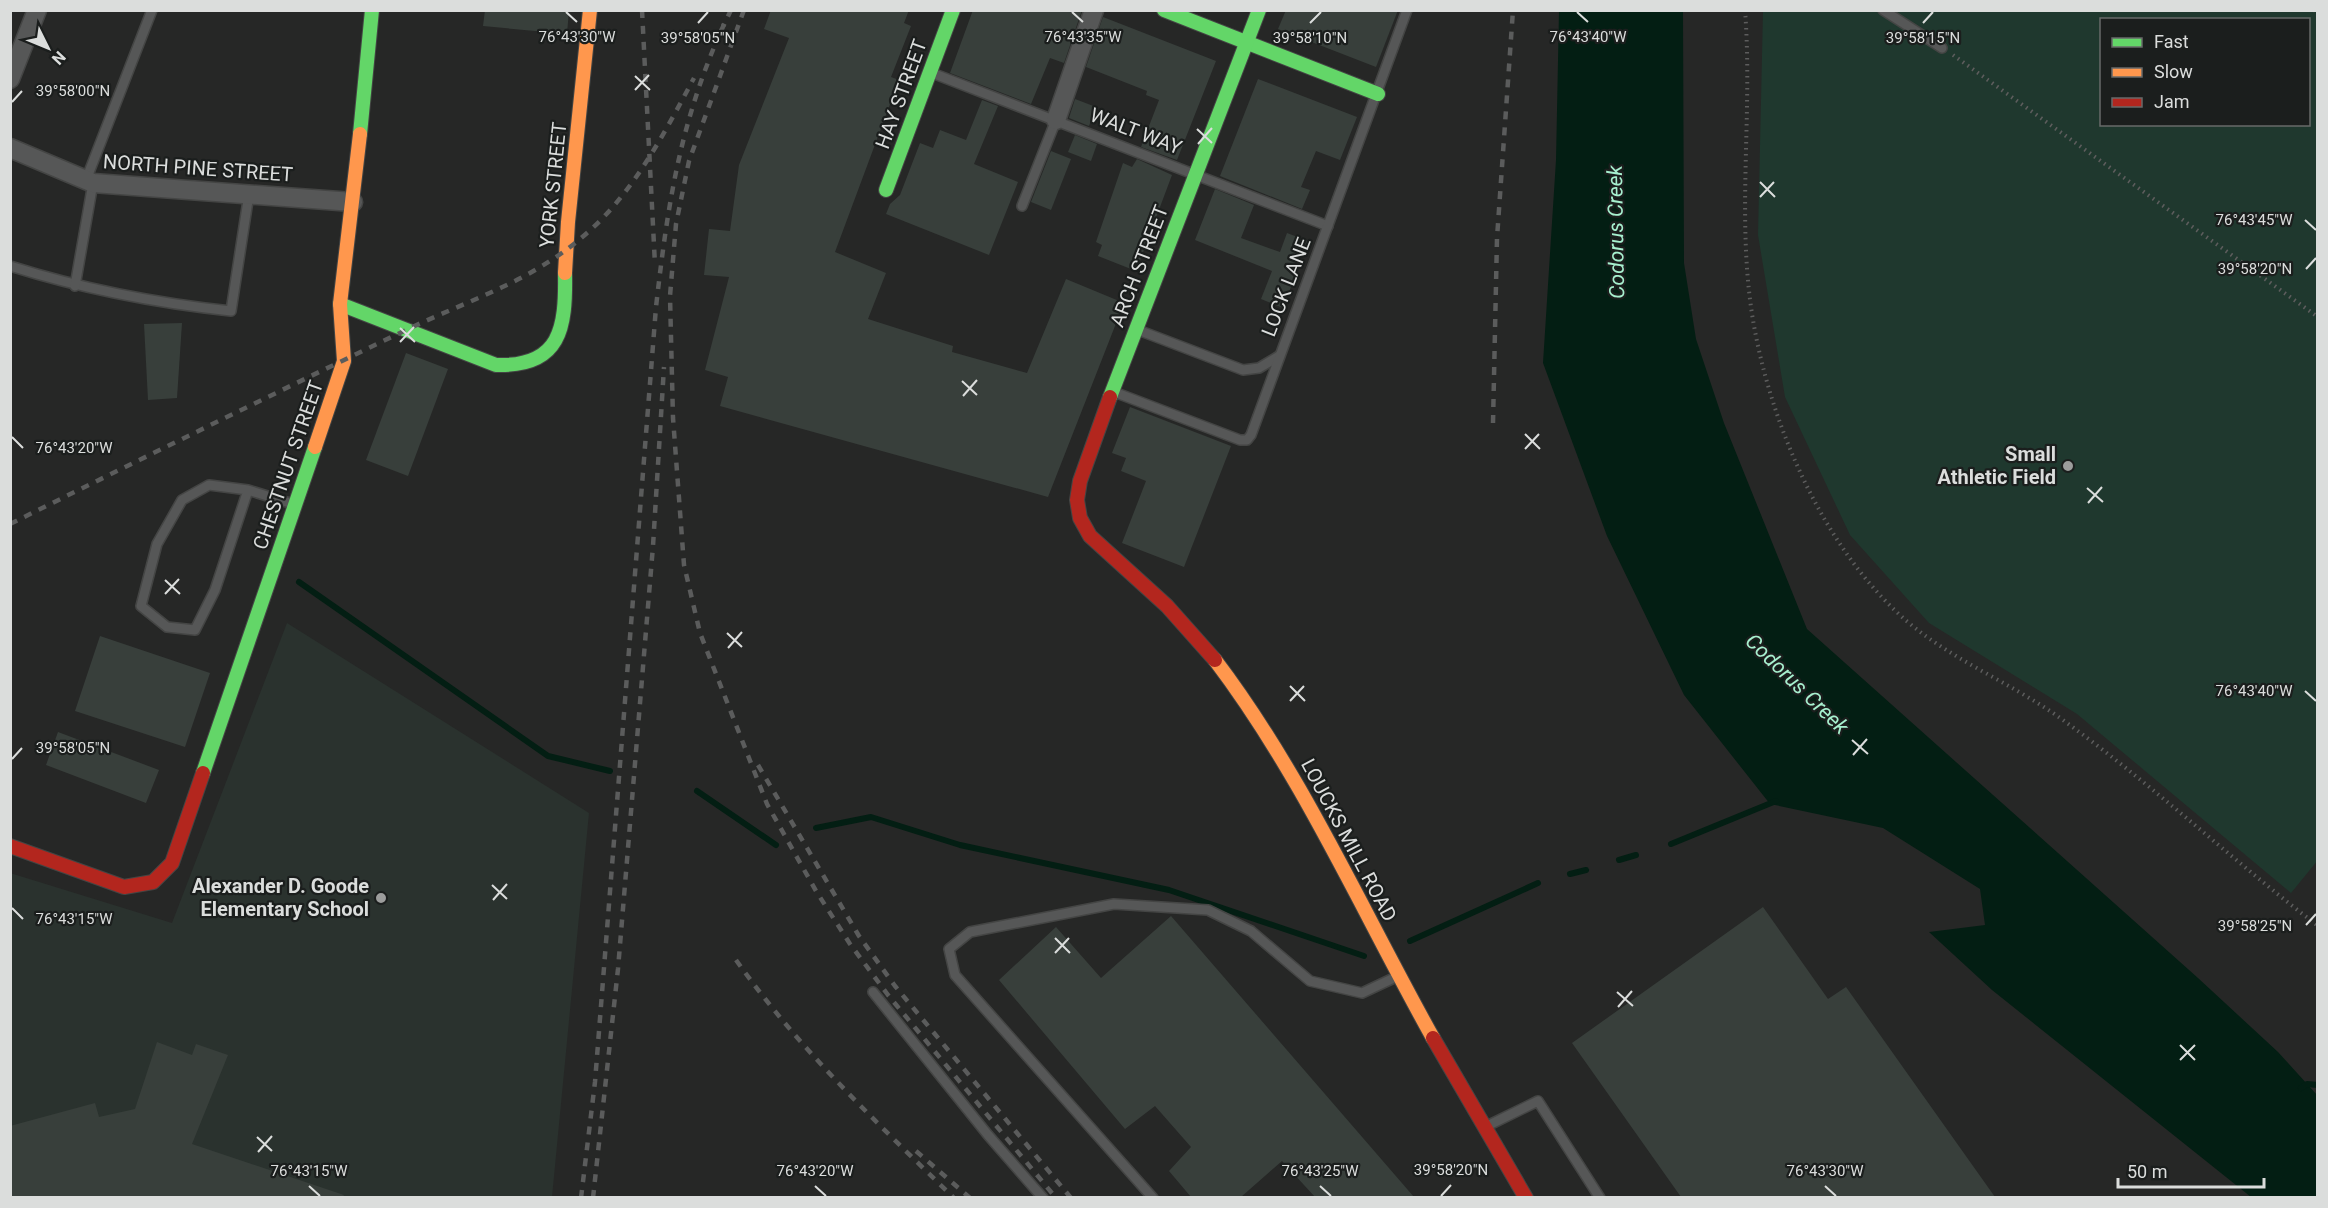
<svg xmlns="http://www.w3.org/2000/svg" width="2328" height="1208" viewBox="0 0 2328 1208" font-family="Roboto,sans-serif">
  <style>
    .built { fill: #2a322e }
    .green { fill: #1f382e; fill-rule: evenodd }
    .water { fill: #031e13 }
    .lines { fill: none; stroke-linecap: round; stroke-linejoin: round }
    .stream { stroke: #031e13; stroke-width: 6 }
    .building { fill: #383f3b }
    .lane-casing { stroke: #444544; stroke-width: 12 }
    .street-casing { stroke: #444544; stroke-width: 21 }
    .fast-casing { stroke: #444544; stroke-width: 16 }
    .slow-casing { stroke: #444544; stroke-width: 16 }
    .jam-casing { stroke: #444544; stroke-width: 16 }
    .path { stroke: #5d5d5d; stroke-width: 4; stroke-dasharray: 1.5 4.5; stroke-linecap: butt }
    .lane { stroke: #565757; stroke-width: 9 }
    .street { stroke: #565757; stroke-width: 18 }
    .fast { stroke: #63d668; stroke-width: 14 }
    .slow { stroke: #ff974d; stroke-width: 14 }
    .jam { stroke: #b3261e; stroke-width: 14 }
    .rail { stroke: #5b5c5c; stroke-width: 4.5; stroke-dasharray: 8 8; stroke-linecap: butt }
    .ticks { fill: none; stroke: #dbdddc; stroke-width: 2 }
    .poi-dot { fill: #9c9d9c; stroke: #1b1e1d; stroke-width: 2 }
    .labels { text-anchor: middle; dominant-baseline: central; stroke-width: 4.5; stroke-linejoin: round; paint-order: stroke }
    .street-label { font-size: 20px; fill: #dbdddc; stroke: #1b1e1d }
    .poi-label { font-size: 20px; font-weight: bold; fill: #dbdddc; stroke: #1b1e1d; text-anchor: end }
    .water-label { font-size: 21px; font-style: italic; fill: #a7f0cf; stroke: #1b1e1d }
    .ticks-label { font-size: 15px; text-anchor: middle; fill: #dbdddc; stroke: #1b1e1d; stroke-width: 4.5; stroke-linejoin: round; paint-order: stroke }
  </style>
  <rect width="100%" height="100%" fill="#262726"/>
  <polygon class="built" points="287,623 589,813 552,1197 11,1197 10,873 172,923"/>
  <path class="green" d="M1763 11H2317L2318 860 2291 893 2077 714 1929 623 1850 535 1785 397 1758 235ZM2102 20H2308V124H2102Z"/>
  <polygon class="water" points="1559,11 1683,11 1684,263 1696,339 1724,423 1807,629 2198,978 2278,1052 2317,1095 2317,1197 2251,1197 1992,990 1929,932 1985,925 1980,889 1883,828 1770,804 1684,695 1607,536 1543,363 1556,160"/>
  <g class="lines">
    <g class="stream">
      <polyline points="299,582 548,756 610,771"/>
      <polyline points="697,791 776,845"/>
      <polyline points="816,828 871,817 960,845 1169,890 1364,956"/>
      <polyline points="1671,844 1776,801"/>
      <polyline points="1619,860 1636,855"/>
      <polyline points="1570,874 1586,870"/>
      <polyline points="1410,941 1538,883"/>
      <polyline points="2301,1088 2307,1084 2318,1085"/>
    </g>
  </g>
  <g class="building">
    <polygon points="485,10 569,10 567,34 483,26"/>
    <polygon points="771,10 909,10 904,23 911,26 891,77 899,80 835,252 886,273 868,319 953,346 952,352 1027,373 1066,279 1124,303 1048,497 720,406 728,377 705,370 729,277 704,275 709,229 730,231 739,165 789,38 764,29"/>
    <polygon points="973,10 1082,10 1064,63 1050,58 1031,104 950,73"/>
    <polygon points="1286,10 1398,10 1376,67 1278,29"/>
    <polygon points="1103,17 1216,61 1177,160 1141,147 1159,100 1146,95 1147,91 1086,67"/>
    <polygon points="1258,79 1357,117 1340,160 1316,151 1301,187 1310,190 1302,209 1220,176"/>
    <polygon points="1075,99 1096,107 1089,126 1069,118"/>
    <polygon points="982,100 998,106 974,164 1018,182 989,255 886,214 890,204 900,195 920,143 933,148 940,130 966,140"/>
    <polygon points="1075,135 1097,144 1091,161 1068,152"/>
    <polygon points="1051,151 1071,159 1051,210 1031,202"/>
    <polygon points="1137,159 1172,175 1136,271 1098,256 1102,245 1096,242 1123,163 1132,167"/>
    <polygon points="1215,189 1254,205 1241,238 1280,252 1287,233 1308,241 1283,308 1261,299 1272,271 1195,240"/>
    <polygon points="182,323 177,398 148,400 144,324"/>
    <polygon points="406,353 448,369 408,476 366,460"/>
    <polygon points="1130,407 1231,446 1184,567 1122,543 1146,481 1121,471 1126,458 1112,453"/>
    <polygon points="100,636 210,673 185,747 75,711"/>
    <polygon points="58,732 159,770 146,803 46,765"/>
    <polygon points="1763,907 1828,999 1846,987 1995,1197 1681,1197 1572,1043"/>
    <polygon points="1171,916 1414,1197 1315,1197 1282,1161 1241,1197 1191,1197 1169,1171 1191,1147 1155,1106 1125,1129 999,980 1056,927 1101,978"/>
    <polygon points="157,1042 192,1055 196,1044 228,1055 192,1144 344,1195 343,1197 10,1197 10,1126 95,1103 99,1117 135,1109"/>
  </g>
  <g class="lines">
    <defs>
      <g id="lane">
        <polyline points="1883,10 1942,48"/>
        <polyline points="932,73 1328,226"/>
        <polyline points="86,180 152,10"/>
        <polyline points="1022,206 1056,120"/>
        <path d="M10 266C83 289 155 303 231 311L249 194"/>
        <polyline points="75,286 93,183"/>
        <polyline points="1138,330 1243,370 1259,368 1279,356"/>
        <polyline points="1114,392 1240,440 1247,440 1251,435 1407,10"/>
        <polyline points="248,490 215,590 195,630 167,627 141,606 157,544 182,500 209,485 248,490 293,504"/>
        <polyline points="873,992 988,1135 1043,1198"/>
        <polyline points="1485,1127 1538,1101 1600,1198"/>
        <polyline points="1153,1198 955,975 949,949 970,932 1114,904 1208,910 1251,931 1310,981 1362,993 1396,977"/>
      </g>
      <g id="street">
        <polyline points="10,79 37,10"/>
        <polyline points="1056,120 1094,10"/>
        <polyline points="10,148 93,183 353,202"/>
      </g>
      <g id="fast">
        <polyline points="1164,10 1378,94"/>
        <polyline points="360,134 372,10"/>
        <polyline points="886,190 953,10"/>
        <path d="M340 304 496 365C561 367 566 328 565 273"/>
        <polyline points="1110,397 1259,10"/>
        <polyline points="203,773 315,447"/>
      </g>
      <g id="slow">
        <polyline points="565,273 568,222 590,10"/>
        <polyline points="315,447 344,361 340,304 360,134"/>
        <path d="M1215 660C1303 776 1362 911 1433 1038"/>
      </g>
      <g id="jam">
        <polyline points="1110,397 1080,481 1077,500 1080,518 1090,536 1167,606 1215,660"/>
        <polyline points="10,846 124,887 153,882 172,863 203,773"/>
        <polyline points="1433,1038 1526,1198"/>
      </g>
    </defs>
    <use href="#lane" class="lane-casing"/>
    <use href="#street" class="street-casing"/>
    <use href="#fast" class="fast-casing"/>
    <use href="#slow" class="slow-casing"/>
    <use href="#jam" class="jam-casing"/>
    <g class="path">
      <path d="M1745 10C1753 114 1736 218 1753 320 1772 433 1832 569 1927 637 1972 669 2023 690 2067 723 2154 786 2232 860 2318 926"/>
      <polyline points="2314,10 2318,13"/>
      <polyline points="1953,55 2318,317"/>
    </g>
    <use href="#lane" class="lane"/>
    <use href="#street" class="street"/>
    <use href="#fast" class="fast"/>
    <use href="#slow" class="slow"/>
    <use href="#jam" class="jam"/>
    <g class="rail">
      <polyline points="642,10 655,265"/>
      <polyline points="744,10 689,161 676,224 670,296 673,418 684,565 700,633 767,804 816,891 850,944 888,995 1056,1198"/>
      <polyline points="721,31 731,10"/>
      <polyline points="1493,423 1497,238 1513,10"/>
      <path d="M10 524C141 459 273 394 404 331 468 300 532 282 587 233 634 192 665 132 694 78"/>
      <polyline points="758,765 859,936 895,986 1071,1198"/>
      <path d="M736 960C799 1049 876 1122 954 1198"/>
      <polyline points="916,1151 970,1198"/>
      <path d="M581 1198 595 1082 656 307C668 202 680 122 724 24"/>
      <polyline points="593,1198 618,969 653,546 664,367"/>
    </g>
  </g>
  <path class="ticks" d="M566 12 577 22M1072 12 1083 22M1577 12 1588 22M698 23 708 12M1310 23 1321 12M1923 23 1933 12M635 76 650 90M635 90 649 75M12 102 22 91M1197 129 1212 143M1198 144 1212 128M1760 182 1775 197M1760 197 1774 182M2305 220 2316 230M2306 269 2316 258M400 328 415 342M400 342 414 327M962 381 977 395M963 396 977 380M1525 434 1540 449M12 437 23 448M1525 449 1539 434M2087 488 2103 502M2088 503 2102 487M165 580 180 594M165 594 179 579M727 633 742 647M728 648 742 632M1290 686 1305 701M2305 691 2316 701M1290 701 1304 686M1852 740 1868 754M1853 755 1867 739M12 759 22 748M492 885 507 899M493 900 507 884M12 908 23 919M2306 925 2316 914M1055 938 1070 953M1055 953 1069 938M1617 992 1633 1006M1618 1007 1632 991M2180 1045 2195 1060M2180 1060 2195 1045M257 1137 272 1151M258 1152 272 1136M309 1186 320 1196M815 1186 826 1196M1320 1186 1331 1196M1825 1186 1836 1196M1441 1196 1451 1185"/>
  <g class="poi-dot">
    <circle cx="2068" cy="466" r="6"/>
    <circle cx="381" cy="898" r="6"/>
  </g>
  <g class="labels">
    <g class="street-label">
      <text transform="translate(901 94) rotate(-70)">HAY STREET</text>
      <text transform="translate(1136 131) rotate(21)">WALT WAY</text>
      <text transform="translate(198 168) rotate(4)">NORTH PINE STREET</text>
      <text transform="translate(553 185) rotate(-84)">YORK STREET</text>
      <text transform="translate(1139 266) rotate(-69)">ARCH STREET</text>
      <text transform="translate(1286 287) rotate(-69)">LOCK LANE</text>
      <text transform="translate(288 465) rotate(-71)">CHESTNUT STREET</text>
      <text transform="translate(1349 840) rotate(62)">LOUCKS MILL ROAD</text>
    </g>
    <g class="poi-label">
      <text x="2056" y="454">Small<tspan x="2056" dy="23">Athletic Field</tspan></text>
      <text x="369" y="886">Alexander D. Goode<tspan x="369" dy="23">Elementary School</tspan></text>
    </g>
    <g class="water-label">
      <text transform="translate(1616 232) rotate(-91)">Codorus Creek</text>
      <text transform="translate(1797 684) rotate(44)">Codorus Creek</text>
    </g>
  </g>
  <g class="ticks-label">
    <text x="577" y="42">76°43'30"W</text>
    <text x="1083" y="42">76°43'35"W</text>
    <text x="1588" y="42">76°43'40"W</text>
    <text x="698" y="43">39°58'05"N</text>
    <text x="1310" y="43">39°58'10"N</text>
    <text x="1923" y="43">39°58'15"N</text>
    <text x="73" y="96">39°58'00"N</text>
    <text x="2254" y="225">76°43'45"W</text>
    <text x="2255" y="274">39°58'20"N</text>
    <text x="74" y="453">76°43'20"W</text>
    <text x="2254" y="696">76°43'40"W</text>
    <text x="73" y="753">39°58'05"N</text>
    <text x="74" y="924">76°43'15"W</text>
    <text x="2255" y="931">39°58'25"N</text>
    <text x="1451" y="1175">39°58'20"N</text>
    <text x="309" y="1176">76°43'15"W</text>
    <text x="815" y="1176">76°43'20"W</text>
    <text x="1320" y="1176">76°43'25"W</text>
    <text x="1825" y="1176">76°43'30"W</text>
  </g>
  <rect width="2328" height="1208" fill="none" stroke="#dbdddc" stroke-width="24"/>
  <rect x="2100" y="18" width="210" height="108" fill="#1b1e1d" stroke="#686a69" stroke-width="1.5"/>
  <rect x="2112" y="38" width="30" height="9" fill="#63d668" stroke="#686a69" stroke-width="1.5"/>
  <text x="2154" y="48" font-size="18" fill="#dbdddc">Fast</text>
  <rect x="2112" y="68" width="30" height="9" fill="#ff974d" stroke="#686a69" stroke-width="1.5"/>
  <text x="2154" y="78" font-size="18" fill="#dbdddc">Slow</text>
  <rect x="2112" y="98" width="30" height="9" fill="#b3261e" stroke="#686a69" stroke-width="1.5"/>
  <text x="2154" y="108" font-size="18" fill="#dbdddc">Jam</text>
  <g transform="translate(48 48) rotate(133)" stroke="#1b1e1d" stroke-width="4.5" paint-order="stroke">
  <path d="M0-4.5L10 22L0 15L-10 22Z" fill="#dbdddc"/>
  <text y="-9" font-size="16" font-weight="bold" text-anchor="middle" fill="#dbdddc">N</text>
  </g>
  <path d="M2118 1178v9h146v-9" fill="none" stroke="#dbdddc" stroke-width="3"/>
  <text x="2127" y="1178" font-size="18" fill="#dbdddc" stroke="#1b1e1d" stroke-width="4.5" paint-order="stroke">50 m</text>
</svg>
